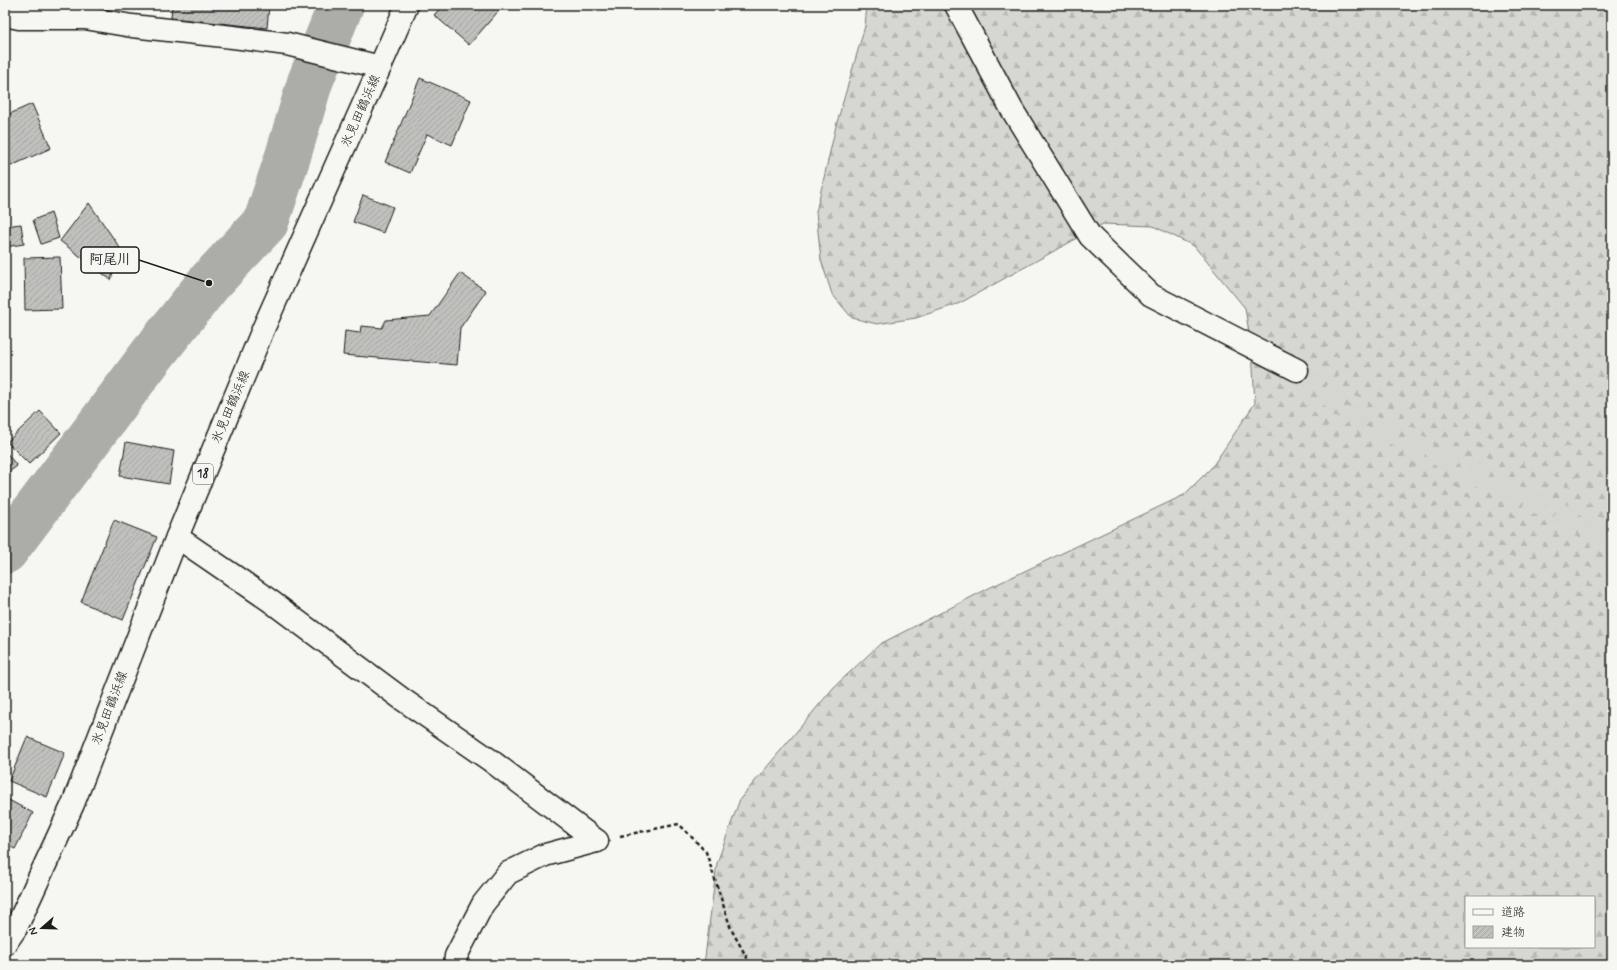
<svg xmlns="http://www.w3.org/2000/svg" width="1617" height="970" viewBox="0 0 1617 970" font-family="Mynerve,'Klee One',sans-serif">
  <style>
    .forest { fill: url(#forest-firs); stroke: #797977; fill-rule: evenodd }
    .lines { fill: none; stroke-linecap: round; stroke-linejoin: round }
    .river { stroke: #acaca9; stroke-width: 46 }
    .building { fill: url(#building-hatch); stroke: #1c1c1c }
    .tertiary-tunnel { stroke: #d5d5d2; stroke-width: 22; stroke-dasharray: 22 11; stroke-linecap: butt }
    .minor-casing { stroke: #1c1c1c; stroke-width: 25 }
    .tertiary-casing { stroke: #1c1c1c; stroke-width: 25 }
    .primary-casing { stroke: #1c1c1c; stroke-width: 25 }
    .path { stroke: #1c1c1c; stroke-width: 2.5; stroke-dasharray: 4 3; stroke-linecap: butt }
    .minor { stroke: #f6f6f2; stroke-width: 22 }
    .tertiary { stroke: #f6f6f2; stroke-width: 22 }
    .primary { stroke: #f6f6f2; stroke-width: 22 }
    .labels { text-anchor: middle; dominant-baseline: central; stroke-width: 3; stroke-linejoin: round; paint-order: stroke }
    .shield { fill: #f6f6f2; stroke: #5d5d5c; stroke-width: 1 }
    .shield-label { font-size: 12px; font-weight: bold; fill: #1c1c1c }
    .street-label { font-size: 13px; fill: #1c1c1c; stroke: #f6f6f2 }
    .leader { fill: none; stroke: #1c1c1c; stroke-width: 1.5 }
    .callout-dot { fill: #1c1c1c; stroke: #f6f6f2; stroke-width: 1.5 }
    .callout { fill: #f6f6f2; stroke: #1c1c1c; stroke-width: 1.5 }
    .callout-label { font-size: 14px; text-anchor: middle; font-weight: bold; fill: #1c1c1c }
  </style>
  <defs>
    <pattern id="forest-firs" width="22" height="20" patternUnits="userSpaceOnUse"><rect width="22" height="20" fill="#d6d6d2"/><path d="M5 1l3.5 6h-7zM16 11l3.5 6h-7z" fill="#b7b7b4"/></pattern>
    <pattern id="building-hatch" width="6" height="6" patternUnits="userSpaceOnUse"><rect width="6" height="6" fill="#c0c0bd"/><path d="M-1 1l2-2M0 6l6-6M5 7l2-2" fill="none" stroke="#a4a4a2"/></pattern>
  </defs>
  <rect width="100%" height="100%" fill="#f6f6f2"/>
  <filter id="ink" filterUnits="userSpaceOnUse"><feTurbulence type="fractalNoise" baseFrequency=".025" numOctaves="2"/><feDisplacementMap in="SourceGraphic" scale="8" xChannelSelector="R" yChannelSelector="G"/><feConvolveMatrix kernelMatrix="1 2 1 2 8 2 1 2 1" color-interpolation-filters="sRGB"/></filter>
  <g filter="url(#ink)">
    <path class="forest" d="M867 5H1612V965H704L717 863 740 799 834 687 880 644 989 588 1184 495 1212 467 1255 403 1252 351 1245 308 1194 246 1153 226 1103 224 960 303 916 318 877 324 852 318 832 294 821 260 816 212 836 126 865 26ZM1466 897H1594V947H1466Z"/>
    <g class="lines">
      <polyline class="river" points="5,551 152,355 209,283 266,222 288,156 310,82 341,5"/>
    </g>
    <g class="building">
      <polygon points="172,5 269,5 267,28 171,18"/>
      <polygon points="443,5 497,5 501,8 469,45 434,15"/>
      <polygon points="420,78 471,100 452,145 427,134 410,173 385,162"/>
      <polygon points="32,104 51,148 11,166 5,154 5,116"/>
      <polygon points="363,195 393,207 383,233 353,222"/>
      <polygon points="89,203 120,248 111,280 60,241"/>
      <polygon points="51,213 59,238 41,244 33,220"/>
      <polygon points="21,224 24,244 5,247 5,226"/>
      <polygon points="60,257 62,309 25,310 24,258"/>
      <polygon points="460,273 486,291 460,328 457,365 343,355 345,331 360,333 361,326 382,328 386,320 430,316"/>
      <polygon points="40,411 61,433 29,464 7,442"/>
      <polygon points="126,442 174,451 169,484 120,476"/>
      <polygon points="5,451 17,466 5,475"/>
      <polygon points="114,520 157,537 123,620 81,602"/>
      <polygon points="27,737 65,753 47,797 9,781"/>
      <polygon points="5,798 33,813 15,849 5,844"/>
    </g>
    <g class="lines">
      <polyline class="tertiary-tunnel" points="1297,370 1349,412 1612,539"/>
      <defs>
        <g id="minor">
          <polyline points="5,15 19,18 85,18 132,26 233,37 287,44 380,67"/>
          <polyline points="177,537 269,600 402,699 490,760 597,841"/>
          <polyline points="455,965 456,956 483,904 508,873 545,855 597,841"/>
        </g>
        <polyline id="tertiary" points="956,5 1011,108 1090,236 1151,295 1297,370"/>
        <polyline id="primary" points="5,944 16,928 73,804 177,537 264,327 380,67 407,5"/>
      </defs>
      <use href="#minor" class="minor-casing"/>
      <use href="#tertiary" class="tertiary-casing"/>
      <use href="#primary" class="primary-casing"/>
      <polyline class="path" points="620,836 679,824 706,852 731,929 751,965"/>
      <use href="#minor" class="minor"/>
      <use href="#tertiary" class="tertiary"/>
      <use href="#primary" class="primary"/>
    </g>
  </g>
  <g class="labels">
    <rect class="shield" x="193" y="464" width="20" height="20" rx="3"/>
    <g class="shield-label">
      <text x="203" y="474">18</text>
    </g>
    <g class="street-label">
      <text transform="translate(361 111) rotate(-66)">氷見田鶴浜線</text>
      <text transform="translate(231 407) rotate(-67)">氷見田鶴浜線</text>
      <text transform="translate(110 708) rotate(-69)">氷見田鶴浜線</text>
    </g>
  </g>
  <path class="leader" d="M209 283L139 260"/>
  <circle class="callout-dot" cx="209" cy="283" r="4"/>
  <rect class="callout" x="81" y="247" width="58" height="26" rx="4"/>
  <g class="callout-label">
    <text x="110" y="264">阿尾川</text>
  </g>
  <rect width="1617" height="970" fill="none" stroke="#f6f6f2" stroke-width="20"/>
  <rect x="10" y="10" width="1597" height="950" fill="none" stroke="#1c1c1c" stroke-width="1.5" filter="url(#ink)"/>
  <rect x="1465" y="896" width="130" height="52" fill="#f6f6f2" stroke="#9f9f9c"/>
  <rect x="1473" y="909" width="20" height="6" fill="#f6f6f2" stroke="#9f9f9c"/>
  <text x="1501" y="916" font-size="12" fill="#1c1c1c">道路</text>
  <rect x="1473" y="926" width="20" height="12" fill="url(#building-hatch)" stroke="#9f9f9c"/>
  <text x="1501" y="936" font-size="12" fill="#1c1c1c">建物</text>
  <g transform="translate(42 928) rotate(250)" stroke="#f6f6f2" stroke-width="3" paint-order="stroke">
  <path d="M0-3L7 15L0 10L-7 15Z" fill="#1c1c1c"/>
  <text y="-6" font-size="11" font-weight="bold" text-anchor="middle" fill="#1c1c1c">N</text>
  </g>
</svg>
